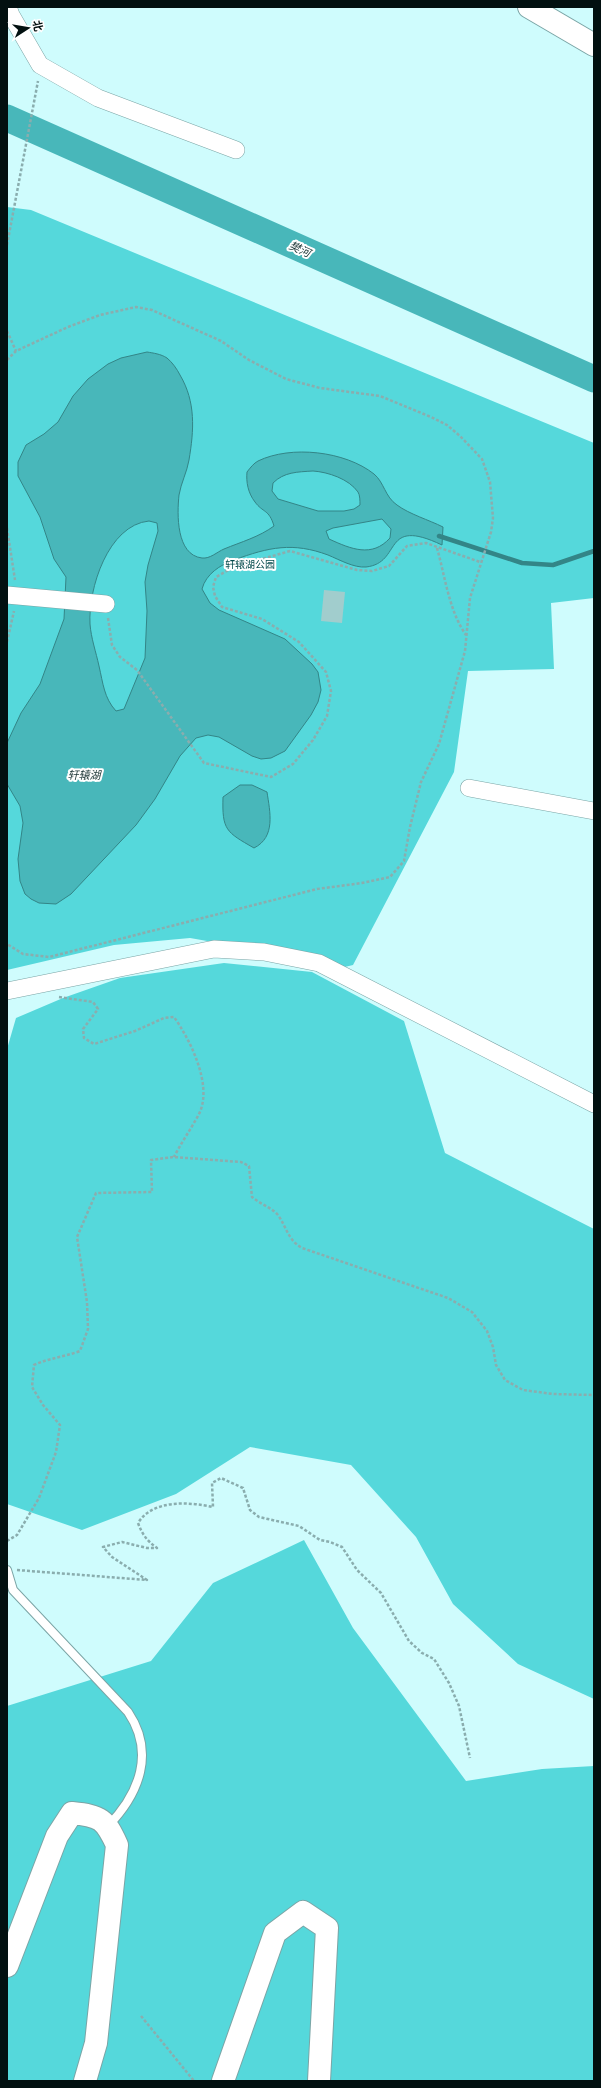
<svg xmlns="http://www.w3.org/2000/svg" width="601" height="2088" viewBox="0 0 601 2088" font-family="'DM Sans','Noto Sans SC',sans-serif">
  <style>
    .green { fill: #55d8db }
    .water { fill: #48b7ba; stroke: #338587; fill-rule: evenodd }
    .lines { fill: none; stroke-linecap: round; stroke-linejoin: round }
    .stream { stroke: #338587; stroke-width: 4.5 }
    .river { stroke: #48b7ba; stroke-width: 27 }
    .building { fill: #a1cdcd }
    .lane-casing { stroke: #7ba5a6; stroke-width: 10 }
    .street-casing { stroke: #7ba5a6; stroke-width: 18 }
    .secondary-casing { stroke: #7ba5a6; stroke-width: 24 }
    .path { stroke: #8aadae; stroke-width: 2.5; stroke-dasharray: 3 2; stroke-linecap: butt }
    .lane { stroke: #fff; stroke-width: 8 }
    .street { stroke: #fff; stroke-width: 17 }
    .secondary { stroke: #fff; stroke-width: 22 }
    .labels { text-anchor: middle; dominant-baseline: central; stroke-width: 4; stroke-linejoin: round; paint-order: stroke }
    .park-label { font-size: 10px; fill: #044a4c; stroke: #fff }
    .water-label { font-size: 11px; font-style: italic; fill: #1c3536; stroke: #fff }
  </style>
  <rect width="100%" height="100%" fill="#cffcfd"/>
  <g class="green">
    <polygon points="7,207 31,210 594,443 594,598 551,603 554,669 468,671 454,772 353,965 328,971 298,957 190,938 114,945 7,970"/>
    <polygon points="224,963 312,972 404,1021 445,1153 594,1229 594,1699 518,1664 453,1604 416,1537 351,1465 250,1447 176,1494 82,1530 7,1504 7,1049 16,1018 63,998 120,978"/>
    <polygon points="304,1540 353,1628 466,1781 542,1769 594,1766 594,2081 7,2081 7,1706 151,1661 213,1583"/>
  </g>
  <g class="water">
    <path d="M147 352C153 353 161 354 167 358 172 362 177 369 180 375 196 402 194 430 189 460 187 472 181 483 179 495 177 514 176 555 202 558 210 559 217 552 224 549 241 542 259 537 274 526 269 509 263 513 255 502 248 493 246 482 247 472 250 468 254 463 258 461 291 445 345 451 374 474 384 482 385 497 397 505 409 514 429 520 443 527L442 545C381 516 403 563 366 567 354 568 340 560 328 555 293 542 269 547 234 560 220 565 206 574 202 589L210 603 219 610 285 639 312 664 318 672 321 690 318 702 311 715 285 751 271 758 261 759 252 756 219 737 208 735 196 738 180 756 155 799 136 825 71 894 56 904 39 903 31 899 25 894 20 881 18 859 23 823 20 806 7 784V743L21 713 40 684 64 619 66 577 54 559 40 517 18 476V462L26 445 44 434 58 422 73 396 88 379 108 364 121 358ZM313 471C328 472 349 479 358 492 360 495 360 501 360 505L354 509 344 511H318L278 499 272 491 273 483C284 472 297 472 313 471ZM382 519 391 529 390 538C372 558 351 549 329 539L326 531 333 528ZM149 521 157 523 158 531 148 565 145 582 147 611 145 658 124 709 116 711C104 698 103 683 99 666 96 652 91 638 90 624 88 589 108 525 149 521Z"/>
    <path d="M240 785H252L267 792C270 812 276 837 254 848 226 832 222 830 223 797Z"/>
  </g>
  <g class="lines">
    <polyline class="stream" points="439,536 522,563 553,565 594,551"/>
    <polyline class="river" points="7,118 594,379"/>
  </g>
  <polygon class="building" points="324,590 345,592 342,623 321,621"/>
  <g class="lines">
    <defs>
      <path id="lane" d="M7 1570 13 1590 128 1712C155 1752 140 1793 108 1826"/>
      <g id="street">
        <polyline points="8,7 11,15 40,65 98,98 236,150"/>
        <polyline points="7,595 106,604"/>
        <polyline points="469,788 594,811"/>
        <polyline points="7,991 214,949 264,952 319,963 594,1104"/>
      </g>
      <g id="secondary">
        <polyline points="529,7 594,45"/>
        <path d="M7 1966 57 1836 72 1813C101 1816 105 1819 117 1845L96 2043 85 2081"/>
        <polyline points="223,2081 275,1933 303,1912 327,1928 319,2081"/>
      </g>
    </defs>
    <use href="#lane" class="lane-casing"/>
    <use href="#street" class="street-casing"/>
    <use href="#secondary" class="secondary-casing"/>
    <g class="path">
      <polyline points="7,245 38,81"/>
      <polyline points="7,331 16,351"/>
      <polyline points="7,360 16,351 68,327 100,315 136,307 152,310 221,341 249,360 286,379 320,388 380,396 431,417 447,425 460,436 482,459 490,482 493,518 491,532 470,598 465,651 439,744 421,782 410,827 404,861 390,877 362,883 317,889 49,957 23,954 7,944"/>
      <polyline points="7,528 15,580"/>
      <path d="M437 548C445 576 449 611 466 635"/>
      <polyline points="108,618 112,645 120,657 137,670 204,763 271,777 293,764 313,740 327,716 331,691 326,672 299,642 262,619 222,607 215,596 213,587 216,577 234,567 290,551 357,570 372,571 389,566 407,546 426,543 480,562"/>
      <polyline points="7,642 14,611"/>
      <path d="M59 997 93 1002 98 1009 83 1029 84 1038 94 1044 135 1031 164 1018 174 1017C191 1041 213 1086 199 1114 191 1129 181 1143 174 1157"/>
      <path d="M7 1541 17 1535 39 1498 56 1452 60 1425 43 1405 32 1387 34 1365C49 1358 64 1357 80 1351L88 1329 87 1302 77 1237 96 1193 152 1192 151 1160 173 1157 241 1162 249 1166 252 1197C260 1204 271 1207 278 1215 287 1228 288 1240 302 1248L448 1298 472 1312 487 1331 493 1347 496 1365 505 1380 523 1390 553 1394 594 1395"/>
      <path d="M17 1570 147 1580 112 1557 103 1547 122 1542 147 1548H157C147 1541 142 1534 138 1523 153 1499 189 1502 213 1507L212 1483 221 1478 243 1488 250 1510 259 1517 299 1526 320 1540 330 1542 342 1547 357 1570 381 1593 409 1641 422 1653 434 1659 449 1683 459 1706 470 1758"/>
      <polyline points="141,2016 194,2081"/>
    </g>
    <use href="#lane" class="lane"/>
    <use href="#street" class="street"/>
    <use href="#secondary" class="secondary"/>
  </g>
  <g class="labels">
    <g class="park-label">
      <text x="250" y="564">轩辕湖公园</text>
    </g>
    <g class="water-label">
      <text transform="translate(300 249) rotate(24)">樊河</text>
      <text x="84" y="775">轩辕湖</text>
    </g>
  </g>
  <rect width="601" height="2088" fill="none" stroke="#021010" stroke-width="16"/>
  <g transform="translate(28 28) rotate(78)" stroke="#ffffff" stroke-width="3" paint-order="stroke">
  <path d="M0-3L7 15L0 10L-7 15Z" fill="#021010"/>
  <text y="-6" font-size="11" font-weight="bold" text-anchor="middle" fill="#021010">北</text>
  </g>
</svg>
